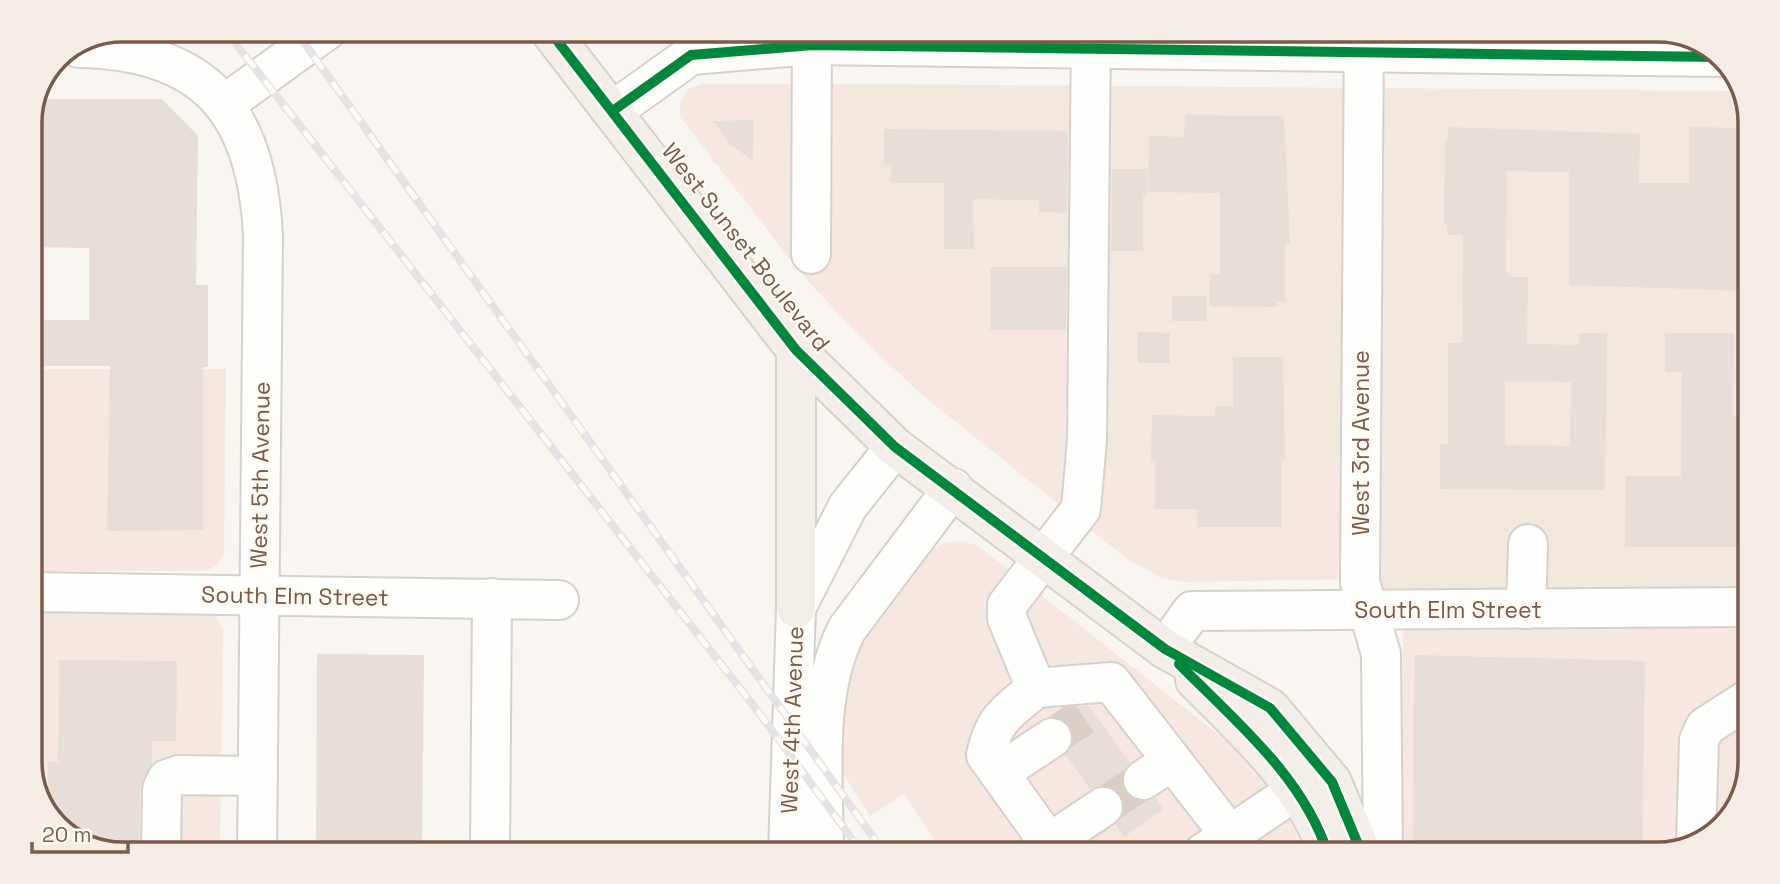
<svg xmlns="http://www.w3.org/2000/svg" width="1780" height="884" viewBox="0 0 1780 884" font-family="'Space Grotesk',sans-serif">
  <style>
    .residential { fill: #f2e8de }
    .commercial { fill: #f6e8e1 }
    .building { fill: #e6ded7; fill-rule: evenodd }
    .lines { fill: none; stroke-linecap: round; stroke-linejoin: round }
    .minor-tunnel { stroke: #d9cfc7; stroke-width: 38; stroke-dasharray: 38 19; stroke-linecap: butt }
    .minor-casing { stroke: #d7d1cb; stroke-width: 42 }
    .major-casing { stroke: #dad1cc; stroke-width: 42 }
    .minor { stroke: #fefefd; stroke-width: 38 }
    .major { stroke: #f3eee8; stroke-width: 38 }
    .rail-casing { stroke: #e6e3e7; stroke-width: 8 }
    .rail { stroke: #fffaf3; stroke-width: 5; stroke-dasharray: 16; stroke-linecap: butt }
    .cycleway-casing { stroke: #fffaf3; stroke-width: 15 }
    .cycleway { stroke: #00873e; stroke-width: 10 }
    .labels { text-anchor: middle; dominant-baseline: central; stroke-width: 5; stroke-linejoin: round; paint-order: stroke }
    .street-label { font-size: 23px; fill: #7a5c4d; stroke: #fffaf3 }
    .rim { fill: none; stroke: #7a5c4d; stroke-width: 3.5 }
  </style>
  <rect width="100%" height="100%" fill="#f9f5f0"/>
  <polygon class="residential" points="844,84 1742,91 1750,116 1750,623 1403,621 1348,579 1349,468 1106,468 1106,261 842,258"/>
  <g class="commercial">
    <polygon points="702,84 844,84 843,258 1106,260 1106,468 1349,468 1348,579 1185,582 1162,578 1127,559 922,395 855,332 800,272 680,117 680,104 688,89"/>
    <polygon points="30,369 226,369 224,554 218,565 205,571 30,571"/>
    <polygon points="961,541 977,545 1227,741 1256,768 1282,803 1306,854 944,854 904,794 870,816 840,769 846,662 929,551 944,543"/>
    <polygon points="30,609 203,610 216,616 223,630 220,854 122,854 82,845 46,814 30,768"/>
    <polygon points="1403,621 1750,623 1750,762 1741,802 1709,839 1658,854 1401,854"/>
  </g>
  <g class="building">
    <polygon points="38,99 162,99 198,136 196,285 208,285 208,367 203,367 203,530 107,531 110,366 30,366 30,320 89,320 89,248 30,247 30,116"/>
    <polygon points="1185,115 1284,116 1290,243 1285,243 1285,303 1277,302 1277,307 1210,306 1210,274 1220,274 1220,193 1148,192 1149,136 1184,137"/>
    <polygon points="754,120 753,161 730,144 713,121"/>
    <path d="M1448 127 1640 134 1639 183H1689V127L1750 128V291L1569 285V172L1507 171 1506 273H1511V277H1528L1527 344 1579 345V333H1607L1605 490 1440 489V444L1448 445V343H1462L1463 235H1447V223H1444L1445 139H1448ZM1505 381 1571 382 1570 446 1505 445Z"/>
    <polygon points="884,129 1068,131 1067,213 1039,212 1039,200 973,199 974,249 944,249 944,183 891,183 891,165 884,165"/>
    <polygon points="1112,169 1147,169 1147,196 1143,196 1143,251 1111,251"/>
    <polygon points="990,267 1067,267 1066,330 990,330"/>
    <rect x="1172" y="296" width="34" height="25"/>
    <polygon points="1138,332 1170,333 1170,363 1138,363"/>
    <polygon points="1665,333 1734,333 1733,416 1750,416 1750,547 1625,547 1626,476 1681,476 1682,372 1665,372"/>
    <polygon points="1233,357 1283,357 1285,460 1282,460 1282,527 1197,527 1197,509 1155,509 1155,461 1151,461 1152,415 1215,416 1215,406 1233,406"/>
    <polygon points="317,654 424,655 422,854 316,854"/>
    <polygon points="1414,655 1645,661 1642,854 1413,854"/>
    <polygon points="59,660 177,661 176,741 152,741 152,765 140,789 139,854 122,854 82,845 48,816 48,762 58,762"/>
    <polygon points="1089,706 1130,763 1123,771 1121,781 1125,793 1134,800 1144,802 1156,798 1163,809 1124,837 1116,825 1123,816 1125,806 1121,794 1112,787 1102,785 1090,789 1065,755 1072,747 1074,736 1070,725 1056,717 1070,707"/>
  </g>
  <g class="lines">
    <g class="minor-tunnel">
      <polyline points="1052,738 1092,710"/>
      <polyline points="1103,807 1143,780"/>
    </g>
    <defs>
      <g id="minor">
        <polyline points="1091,30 1087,440 1081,509 1007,605 1007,618 1036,688 1111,682 1230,835"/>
        <polyline points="1364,30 1360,582 1381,654 1383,854"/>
        <path d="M79 48C206 50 257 112 263 236L257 854"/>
        <polyline points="225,104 327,30"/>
        <polyline points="614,110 691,55 812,45 1719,57"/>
        <polyline points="811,254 812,30"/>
        <polyline points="30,592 559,600"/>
        <polyline points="1526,609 1528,544"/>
        <polyline points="1165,649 1192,611 1750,607"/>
        <path d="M1036 688C1008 712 994 717 986 755L1057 854"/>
        <polyline points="999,773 1052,738"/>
        <polyline points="1143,780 1172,761"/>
        <polyline points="1049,843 1103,807"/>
        <polyline points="1696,843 1699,740 1705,727 1750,698"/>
        <polyline points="161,854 162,789 167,779 179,775 258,776"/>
        <polyline points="490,854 492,598"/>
        <polyline points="788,854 796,608 848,506 895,447"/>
        <path d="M824 854C824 780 813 696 847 629L953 488"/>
        <polyline points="1202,854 1298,789"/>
      </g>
      <g id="major">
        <polyline points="549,30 796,350 895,447 1165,649 1270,708 1332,782 1362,854"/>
        <polyline points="796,350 796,608"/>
        <path d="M1195 680C1247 733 1305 782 1328 854"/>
      </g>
    </defs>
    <use href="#minor" class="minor-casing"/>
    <use href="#major" class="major-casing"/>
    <use href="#minor" class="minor"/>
    <use href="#major" class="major"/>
    <defs>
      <g id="rail">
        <polyline points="225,30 757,710 863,854"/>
        <polyline points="295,30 885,854"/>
      </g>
    </defs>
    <use href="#rail" class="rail-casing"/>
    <use href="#rail" class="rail"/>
    <defs>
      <g id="cycleway">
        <polyline points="549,30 796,350 895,447 1165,649 1270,708 1332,782 1362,854"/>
        <polyline points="614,110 691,55 812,45 1719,57"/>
        <path d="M1179 664C1235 721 1303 776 1328 854"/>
      </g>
    </defs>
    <use href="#cycleway" class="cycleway-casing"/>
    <use href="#cycleway" class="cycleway"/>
  </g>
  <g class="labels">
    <g class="street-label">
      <text transform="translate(746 247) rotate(52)">West Sunset Boulevard</text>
      <text transform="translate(1361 443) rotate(-90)">West 3rd Avenue</text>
      <text transform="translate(260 475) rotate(-89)">West 5th Avenue</text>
      <text transform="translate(295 596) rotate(1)">South Elm Street</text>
      <text x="1448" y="610">South Elm Street</text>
      <text transform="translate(792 720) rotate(-88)">West 4th Avenue</text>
    </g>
  </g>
  <path d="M0 0H1780V884H0ZM122 42H1658A80 80 0 0 1 1738 122V762A80 80 0 0 1 1658 842H122A80 80 0 0 1 42 762V122A80 80 0 0 1 122 42Z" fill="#f4ede6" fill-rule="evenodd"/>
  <path class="rim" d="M122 42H1658A80 80 0 0 1 1738 122V762A80 80 0 0 1 1658 842H122A80 80 0 0 1 42 762V122A80 80 0 0 1 122 42Z"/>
  <path d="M32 842v10h96v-10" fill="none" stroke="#7a5c4d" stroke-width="3.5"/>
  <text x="42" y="842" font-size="21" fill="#7a5c4d" stroke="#fffaf3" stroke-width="5" paint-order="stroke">20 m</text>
</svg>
